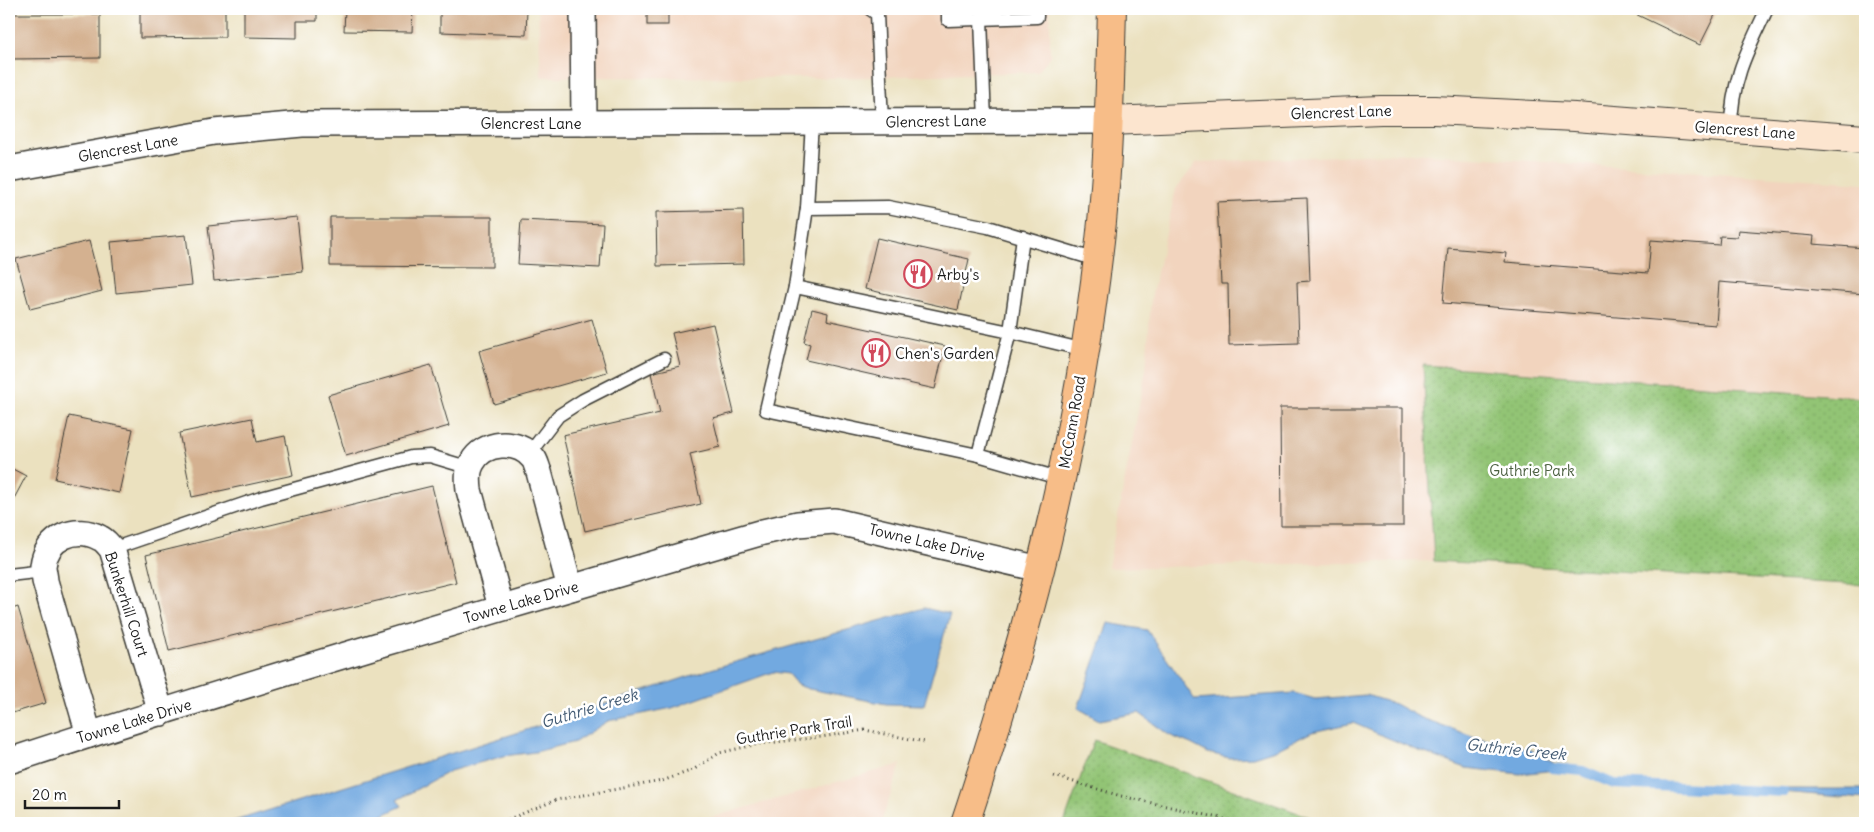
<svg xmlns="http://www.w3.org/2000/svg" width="1874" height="832" viewBox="0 0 1874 832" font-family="Delius,sans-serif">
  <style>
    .built { fill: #f2d4be }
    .park { fill: url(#park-dots); stroke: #577048 }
    .water { fill: #72a9e0; stroke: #47627e }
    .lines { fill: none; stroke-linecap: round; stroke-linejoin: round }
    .stream { stroke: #72a9e0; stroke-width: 10 }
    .building { fill: #d4b190 }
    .lane-casing { stroke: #3b3a34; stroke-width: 15 }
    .street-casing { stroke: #3b3a34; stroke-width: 28 }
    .secondary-casing { stroke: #3b3a34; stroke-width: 30 }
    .primary-casing { stroke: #3b3a34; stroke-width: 30 }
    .path { stroke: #3b3a34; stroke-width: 3; stroke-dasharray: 1 4; stroke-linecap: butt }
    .lane { stroke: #fff; stroke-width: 12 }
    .street { stroke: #fff; stroke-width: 25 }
    .secondary { stroke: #fce5cf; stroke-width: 28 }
    .primary { stroke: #f7bd88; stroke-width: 28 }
    .labels { text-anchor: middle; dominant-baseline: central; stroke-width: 5; stroke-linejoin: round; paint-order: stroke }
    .street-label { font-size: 15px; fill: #1c1c1c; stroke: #fff }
    .poi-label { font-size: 15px; fill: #1c1c1c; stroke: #fff; text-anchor: start }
    .park-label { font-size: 15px; fill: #4b5f40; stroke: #fff }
    .water-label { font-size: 16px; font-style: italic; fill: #435b74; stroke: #fff }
  </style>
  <defs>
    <pattern id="park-dots" width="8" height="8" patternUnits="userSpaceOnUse" patternTransform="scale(1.25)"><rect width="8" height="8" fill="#92c475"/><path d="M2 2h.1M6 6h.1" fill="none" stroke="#7da865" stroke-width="1.8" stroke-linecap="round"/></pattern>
  </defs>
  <rect width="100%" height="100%" fill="#fff"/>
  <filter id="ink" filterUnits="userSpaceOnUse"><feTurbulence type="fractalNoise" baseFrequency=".02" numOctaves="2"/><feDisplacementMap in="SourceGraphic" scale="10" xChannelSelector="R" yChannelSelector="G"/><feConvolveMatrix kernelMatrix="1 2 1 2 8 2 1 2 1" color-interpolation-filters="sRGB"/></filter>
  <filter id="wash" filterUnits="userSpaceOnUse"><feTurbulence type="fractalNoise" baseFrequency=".0096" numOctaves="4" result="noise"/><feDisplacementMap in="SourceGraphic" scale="20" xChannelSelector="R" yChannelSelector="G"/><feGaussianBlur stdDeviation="1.12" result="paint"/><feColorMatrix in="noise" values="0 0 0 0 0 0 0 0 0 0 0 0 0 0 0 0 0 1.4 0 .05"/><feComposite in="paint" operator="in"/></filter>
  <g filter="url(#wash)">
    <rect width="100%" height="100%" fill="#ebe1bf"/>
    <g class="built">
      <polygon points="538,9 1050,9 1050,56 1038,72 840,78 541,77"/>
      <polygon points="1411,153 1865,183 1865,398 1423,365 1434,561 1108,568 1146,369 1151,299 1176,189 1197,162"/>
      <polygon points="901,764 881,823 691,823"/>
    </g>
    <g class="park">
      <polygon points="1423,365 1865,398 1865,585 1434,561"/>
      <polygon points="1094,740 1312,818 1348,823 1064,823"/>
    </g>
    <g class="water">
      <polygon points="924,608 950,614 924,705 886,704 809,689 797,685 788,674 773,672 672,708 608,721 575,742 535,752 504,756 450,771 397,800 402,806 383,815 353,823 323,823 323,820 308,823 228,823 523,731 711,669"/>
      <polygon points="1108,623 1147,630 1195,700 1294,693 1315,699 1366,695 1395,704 1419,717 1475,737 1531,750 1564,769 1520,774 1466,768 1414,749 1353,723 1312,732 1278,749 1253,757 1230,758 1208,753 1191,744 1169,735 1139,713 1099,720 1078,708"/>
      <polygon points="1779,789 1865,789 1865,799 1770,791"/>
    </g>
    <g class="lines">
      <polyline class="stream" points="1552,768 1583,771 1614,784 1784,792"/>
    </g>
    <g id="blocks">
      <g class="building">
        <polygon points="140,9 225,9 225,37 140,38"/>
        <polygon points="244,9 317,9 317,21 297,21 297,38 244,37"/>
        <polygon points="345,9 413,9 412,32 344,31"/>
        <polygon points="440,9 527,9 526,35 440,32"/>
        <rect x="647" y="9" width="21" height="16"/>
        <polygon points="1625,9 1718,9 1700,45"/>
        <polygon points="13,14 100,14 100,58 13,59"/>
        <polygon points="1307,198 1310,281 1297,282 1299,343 1229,345 1228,284 1221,284 1217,202"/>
        <polygon points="743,210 744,264 657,266 656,212"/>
        <polygon points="297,217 303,272 214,281 208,226"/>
        <polygon points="330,217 492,217 492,267 330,266"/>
        <polygon points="521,220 603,224 600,268 518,264"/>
        <polygon points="1738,230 1814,236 1813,244 1865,248 1865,294 1719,282 1716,325 1443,303 1448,248 1506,253 1505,262 1648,273 1651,240 1719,245 1720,236 1737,237"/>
        <polygon points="186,235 192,285 116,293 111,242"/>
        <polygon points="877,238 969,259 958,310 865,289"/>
        <polygon points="89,241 102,291 30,309 16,259"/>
        <polygon points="812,309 828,313 827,320 945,346 935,389 806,360 810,344 804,342"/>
        <polygon points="592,319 607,372 494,404 479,351"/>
        <polygon points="713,324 734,413 713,418 720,447 690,454 701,504 585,531 563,435 660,413 651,373 680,366 672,333"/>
        <polygon points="431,365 449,426 346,456 328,395"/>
        <polygon points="1280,408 1403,408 1403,526 1281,526"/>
        <polygon points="69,416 133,429 119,493 55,479"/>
        <polygon points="252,418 257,442 285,436 293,475 192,497 179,433"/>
        <polygon points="9,467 26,476 9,508"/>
        <polygon points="432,486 456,582 169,651 146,555"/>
        <polygon points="18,607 46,703 9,714 9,610"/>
      </g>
    </g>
  </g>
  <g filter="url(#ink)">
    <use href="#blocks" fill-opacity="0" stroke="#3b3a34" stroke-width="1"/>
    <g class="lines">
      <defs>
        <g id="lane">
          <polyline points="870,9 877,14 882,122"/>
          <polyline points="948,9 948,20 1037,17 1037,9"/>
          <polyline points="981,19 985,121"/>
          <polyline points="812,122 807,208 888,207 988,227 1097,260"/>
          <path d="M1731 129C1731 81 1747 51 1767 9"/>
          <polyline points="807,208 795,287 766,410 978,455"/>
          <polyline points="1023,237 1010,332 978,455 1062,479"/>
          <polyline points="795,287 1010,332 1085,350"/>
          <polyline points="529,454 558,416 583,400 664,359"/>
          <polyline points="112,549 261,498 411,457 430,456 470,468"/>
          <polyline points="9,575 44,571"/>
        </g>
        <g id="street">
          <polyline points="583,9 584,123"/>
          <polyline points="9,169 214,132 302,124 1109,121"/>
          <path d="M501 607 469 490C468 481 467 471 472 463 483 441 518 439 533 458 536 461 537 468 539 472L570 588"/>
          <path d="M89 735 45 581C45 577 43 570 43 566 46 537 76 525 100 538 105 540 108 545 112 549L161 713"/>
          <path d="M9 761C258 679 511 605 763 532L798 524 834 521 1040 569"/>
        </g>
        <polyline id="secondary" points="1109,121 1381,110 1434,110 1575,117 1865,139"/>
        <path id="primary" d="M965 823C981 776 995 728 1010 680 1054 530 1086 377 1102 222 1109 151 1110 80 1112 9"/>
      </defs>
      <use href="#lane" class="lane-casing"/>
      <use href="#street" class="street-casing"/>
      <use href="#secondary" class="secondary-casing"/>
      <use href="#primary" class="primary-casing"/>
      <g class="path">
        <polyline points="1054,776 1121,796 1242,823"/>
        <polyline points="499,823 556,800 662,781 693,770 719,753 758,744 821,737 865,730 925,742"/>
      </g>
      <use href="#lane" class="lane"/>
      <use href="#street" class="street"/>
      <use href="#secondary" class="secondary"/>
      <use href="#primary" class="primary"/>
    </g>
  </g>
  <defs>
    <symbol id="restaurant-ring" viewBox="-11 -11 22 22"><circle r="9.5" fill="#fff" stroke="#d1495b" stroke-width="1.5"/><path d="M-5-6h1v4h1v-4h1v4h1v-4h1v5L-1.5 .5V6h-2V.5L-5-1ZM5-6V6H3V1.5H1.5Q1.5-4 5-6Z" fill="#d1495b"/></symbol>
  </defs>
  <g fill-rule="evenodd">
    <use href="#restaurant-ring" x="902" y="258" width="32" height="32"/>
    <use href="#restaurant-ring" x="860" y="337" width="32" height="32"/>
  </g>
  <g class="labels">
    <g class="street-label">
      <text transform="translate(1341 112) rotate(-2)">Glencrest Lane</text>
      <text transform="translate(936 121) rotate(-1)">Glencrest Lane</text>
      <text x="531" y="123">Glencrest Lane</text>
      <text transform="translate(1745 130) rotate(4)">Glencrest Lane</text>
      <text transform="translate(128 148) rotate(-10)">Glencrest Lane</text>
      <text transform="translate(1072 422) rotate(-80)">McCann Road</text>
      <text transform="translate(927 542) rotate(13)">Towne Lake Drive</text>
      <text transform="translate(521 602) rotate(-16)">Towne Lake Drive</text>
      <text transform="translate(127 604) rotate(72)">Bunkerhill Court</text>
      <text transform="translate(134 721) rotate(-17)">Towne Lake Drive</text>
      <text transform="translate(794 730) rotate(-9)">Guthrie Park Trail</text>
    </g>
    <g class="poi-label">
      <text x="937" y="274">Arby's</text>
      <text x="895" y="353">Chen's Garden</text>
    </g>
    <g class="park-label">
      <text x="1532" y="470">Guthrie Park</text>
    </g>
    <g class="water-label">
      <text transform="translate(589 708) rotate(-17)">Guthrie Creek</text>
      <text transform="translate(1516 749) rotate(6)">Guthrie Creek</text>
    </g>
  </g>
  <rect width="1874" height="832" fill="none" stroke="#fff" stroke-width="30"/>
  <path d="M25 800v8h94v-8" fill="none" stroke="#1c1c1c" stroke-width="2.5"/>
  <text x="32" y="800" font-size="15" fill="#1c1c1c" stroke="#ffffff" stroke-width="4" paint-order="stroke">20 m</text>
</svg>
